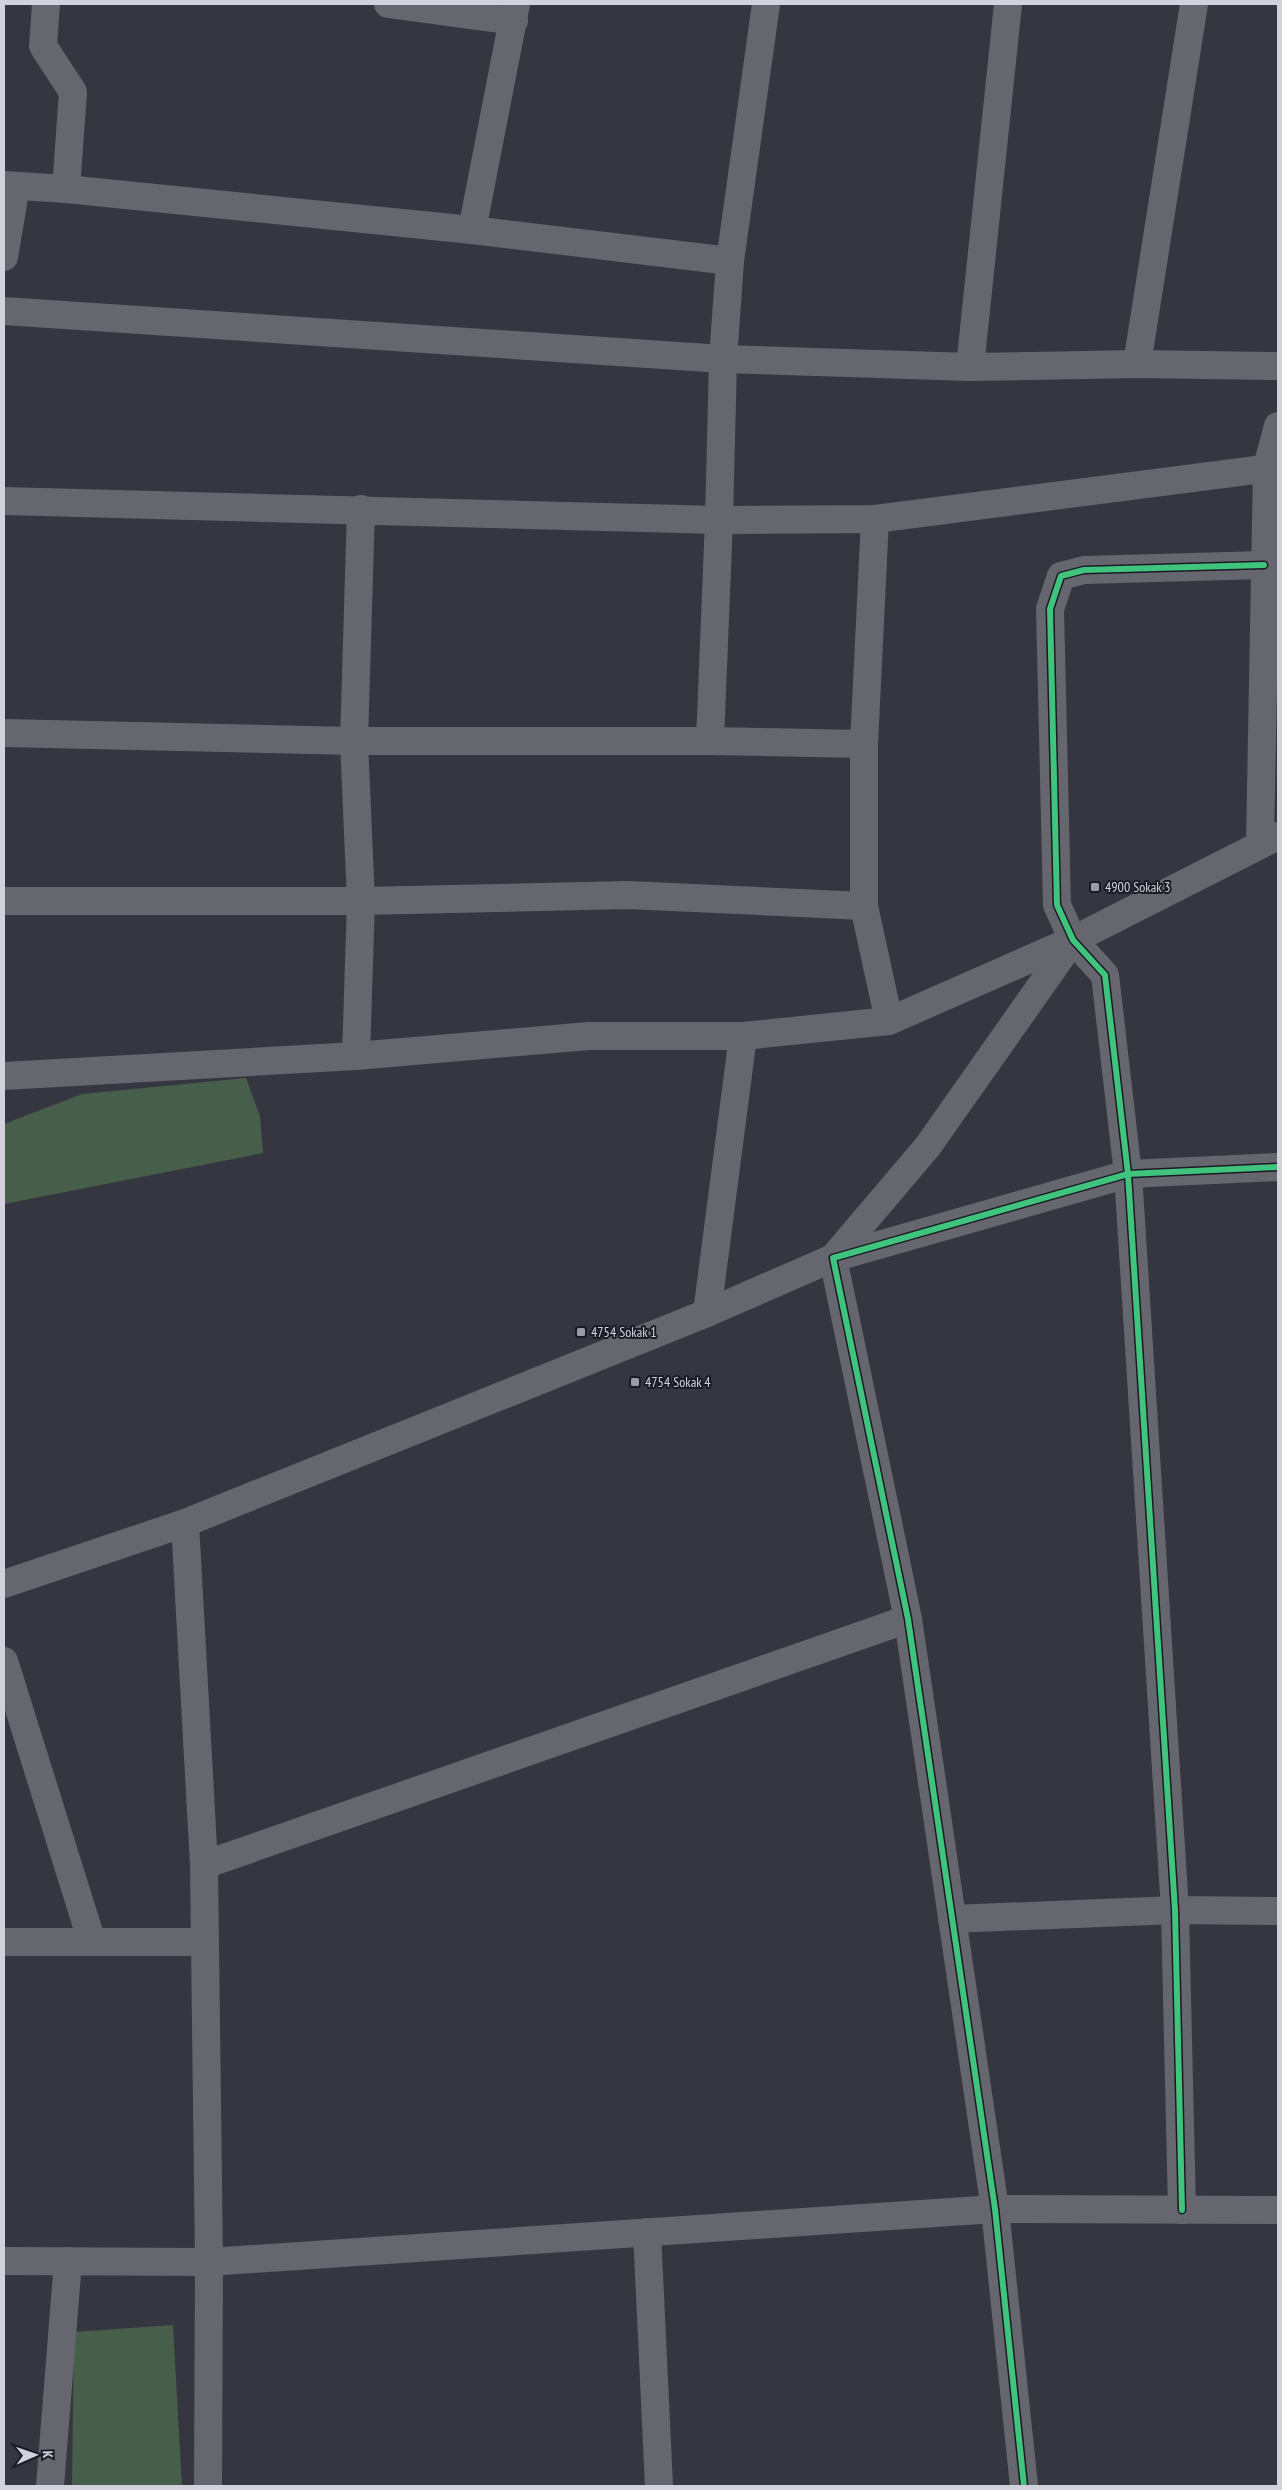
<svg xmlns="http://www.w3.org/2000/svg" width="1282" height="2490" viewBox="0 0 1282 2490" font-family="'PT Sans Narrow',sans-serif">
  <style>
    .green { fill: #475e4a }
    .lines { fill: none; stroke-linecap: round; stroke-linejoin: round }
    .minor { stroke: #66666f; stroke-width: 28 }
    .tertiary { stroke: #66666f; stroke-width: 28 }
    .cycleway-casing { stroke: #1b1b24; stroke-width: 9 }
    .cycleway { stroke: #40c37c; stroke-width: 6 }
    .poi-dot { fill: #9b9ba7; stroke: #1b1b24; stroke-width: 2 }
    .labels { text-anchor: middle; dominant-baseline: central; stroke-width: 4; stroke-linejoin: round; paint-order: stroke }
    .poi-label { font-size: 14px; fill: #d1d2de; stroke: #1b1b24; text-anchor: start }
  </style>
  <rect width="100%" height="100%" fill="#363641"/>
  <g class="green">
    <polygon points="246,1078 260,1116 263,1153 4,1204 4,1124 82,1094"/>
    <polygon points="173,2325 182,2486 72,2486 74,2332"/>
  </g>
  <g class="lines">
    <g class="minor">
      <polyline points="46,4 43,46 73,92 66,189"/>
      <polyline points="388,4 514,21"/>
      <polyline points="4,185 66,189 472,230 730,261"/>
      <polyline points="472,230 516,4"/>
      <polyline points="4,257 16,186"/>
      <polyline points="4,311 723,359 970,367 1137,364 1278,366"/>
      <polyline points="1137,364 1194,4"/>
      <polyline points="970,367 1008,4"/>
      <polyline points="4,501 719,520 875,519 1278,467"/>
      <polyline points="875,519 864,744 864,906 889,1021"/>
      <polyline points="4,733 354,741 710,741 864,744"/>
      <polyline points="710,741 719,520 723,359 730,261 766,4"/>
      <polyline points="1260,844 1267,467 1278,426"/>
      <polyline points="4,901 361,901 628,895 864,906"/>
      <polyline points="356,1056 361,901 354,741 361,509"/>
      <polyline points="4,1076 356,1056 589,1036 743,1036 889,1021 1073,940"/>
      <polyline points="833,1258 908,1619 995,2209 1024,2486"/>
      <polyline points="707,1313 743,1036"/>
      <polyline points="185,1523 204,1865 209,2262 208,2486"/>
      <polyline points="4,1661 92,1942"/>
      <polyline points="204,1865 908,1619"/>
      <polyline points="952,1919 1175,1910 1278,1911"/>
      <polyline points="4,1942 205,1942"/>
      <polyline points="1182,2210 1175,1910 1128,1174 1105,975 1073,940 1057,905 1050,609 1061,576 1084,570 1264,565"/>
      <polyline points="647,2232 659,2486"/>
      <polyline points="50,2486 68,2261"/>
    </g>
    <g class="tertiary">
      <polyline points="833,1258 1128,1174 1278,1167"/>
      <polyline points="4,1584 185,1523 707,1313 833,1258 928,1146 1073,940 1278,836"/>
      <polyline points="4,2261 209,2262 995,2209 1278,2210"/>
    </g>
    <defs>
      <g id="cycleway">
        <polyline points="1182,2210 1175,1910 1128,1174 1105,975 1073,940 1057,905 1050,609 1061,576 1084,570 1264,565"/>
        <polyline points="1024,2486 995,2209 908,1619 833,1258 1128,1174 1278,1167"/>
      </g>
    </defs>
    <use href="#cycleway" class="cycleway-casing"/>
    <use href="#cycleway" class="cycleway"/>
  </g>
  <g class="poi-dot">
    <rect x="1090" y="882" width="10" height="10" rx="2.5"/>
    <rect x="576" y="1327" width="10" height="10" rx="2.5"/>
    <rect x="630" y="1377" width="10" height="10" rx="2.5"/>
  </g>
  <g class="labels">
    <g class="poi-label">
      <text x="1105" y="887">4900 Sokak 3</text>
      <text x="591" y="1332">4754 Sokak 1</text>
      <text x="645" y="1382">4754 Sokak 4</text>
    </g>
  </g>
  <rect width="1282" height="2490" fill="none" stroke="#d1d2de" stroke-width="10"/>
  <g transform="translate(35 2455) rotate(88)" stroke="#1b1b24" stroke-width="4" paint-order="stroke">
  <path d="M0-4L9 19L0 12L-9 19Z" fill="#d1d2de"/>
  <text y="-8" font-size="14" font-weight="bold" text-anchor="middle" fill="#d1d2de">K</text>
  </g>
</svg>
